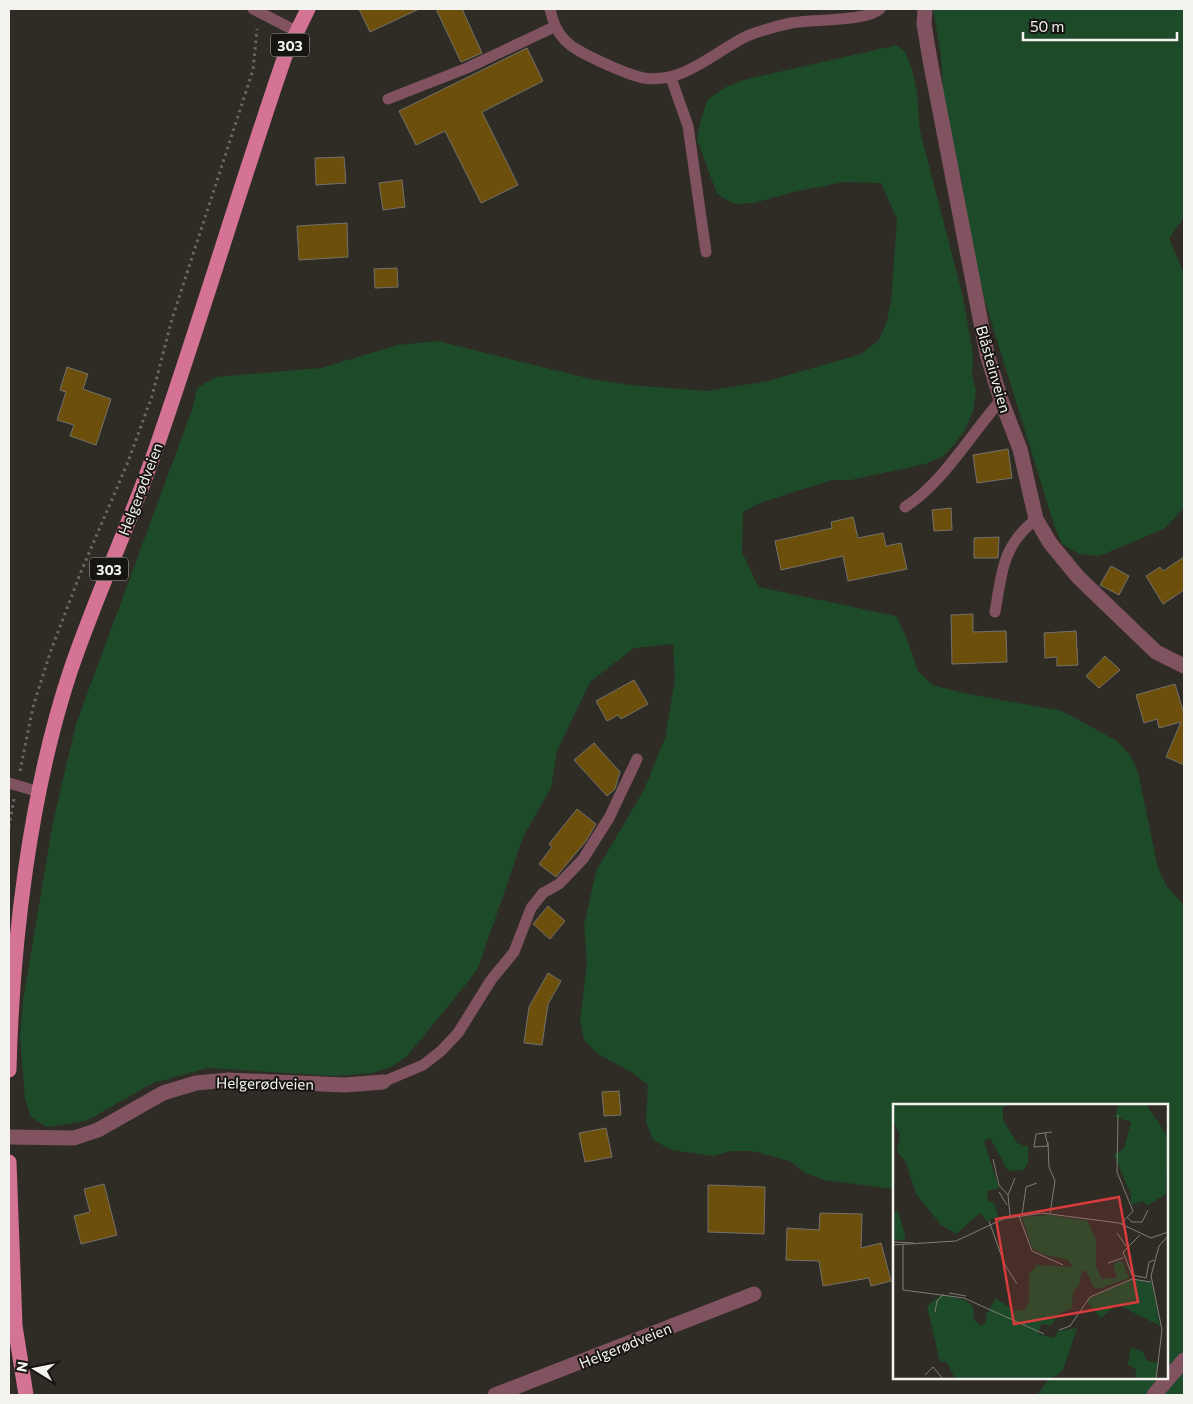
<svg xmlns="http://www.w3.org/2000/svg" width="1193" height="1404" viewBox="0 0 1193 1404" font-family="Commissioner,sans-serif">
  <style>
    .green { fill: #1d4a28 }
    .building { fill: #6b4f0b; stroke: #75716a }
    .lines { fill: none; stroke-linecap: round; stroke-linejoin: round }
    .path { stroke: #6b6863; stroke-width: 3; stroke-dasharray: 2.5 4; stroke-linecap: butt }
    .lane { stroke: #815260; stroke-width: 11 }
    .street { stroke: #815260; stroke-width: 15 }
    .primary { stroke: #d47393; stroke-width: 15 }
    .labels { text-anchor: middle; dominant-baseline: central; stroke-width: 4; stroke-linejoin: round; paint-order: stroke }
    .shield { fill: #161512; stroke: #b2b0ad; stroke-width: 1 }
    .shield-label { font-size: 14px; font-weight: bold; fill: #f5f3ef }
    .street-label { font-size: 15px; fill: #f5f3ef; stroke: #161512 }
    .inset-road { fill: none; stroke: #7e7c76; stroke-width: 1 }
    .view { fill: #d93c3c; fill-opacity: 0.15; stroke: #d93c3c; stroke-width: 2.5 }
    .inset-edge { fill: none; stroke: #f5f3ef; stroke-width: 2.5 }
  </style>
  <rect width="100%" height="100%" fill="#2f2c26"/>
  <g class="green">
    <polygon points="933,9 1184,9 1184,218 1169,238 1184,274 1184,508 1164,529 1099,556 1079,554 1062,544 1054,525 984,298 972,248 961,177 949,138 944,107 941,55"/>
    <polygon points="897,45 906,53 913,73 917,92 920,131 963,297 973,355 972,374 976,392 973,411 966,428 955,444 942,457 925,464 851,480 832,480 760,503 743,512 742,552 758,587 896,616 905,634 918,671 932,685 968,694 1062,711 1117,741 1130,755 1138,772 1158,868 1167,887 1184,905 1184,1395 1037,1395 1050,1378 1167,1378 1167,1105 894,1105 894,1189 824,1180 805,1173 790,1161 752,1151 732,1151 713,1156 672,1150 653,1140 646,1122 648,1085 633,1073 598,1054 584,1040 580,1021 587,963 584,925 596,871 644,790 665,738 675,680 673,644 634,648 590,682 557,751 551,788 523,837 479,966 468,982 407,1056 391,1067 372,1073 335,1076 208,1068 153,1083 86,1121 47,1127 31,1117 25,1099 20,1039 23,1000 53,822 76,724 193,407 197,388 216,377 321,368 398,345 438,341 591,379 630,385 707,391 768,381 861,354 879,340 887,321 891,301 897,219 881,183 844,182 794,192 754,203 734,204 717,194 697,139 701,119 708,99 724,88 743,80"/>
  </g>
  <g class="building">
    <polygon points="359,9 419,9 370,32"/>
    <polygon points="436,9 462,9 482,53 461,62"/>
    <polygon points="527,48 543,81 482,112 518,185 481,203 445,131 416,145 399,111"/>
    <polygon points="344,157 346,183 316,185 315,158"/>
    <polygon points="402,180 405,207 383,210 379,183"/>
    <polygon points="347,223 348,257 299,260 297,226"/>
    <polygon points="397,268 398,287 375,288 374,269"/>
    <polygon points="67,367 88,374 83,389 111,399 96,445 70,436 74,425 57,420 66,392 60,390"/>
    <polygon points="1008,449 1012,478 977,483 973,455"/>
    <polygon points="951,508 952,530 934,531 932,510"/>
    <polygon points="853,517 858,538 883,533 886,546 901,543 907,569 848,581 843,556 781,570 775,541 832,528 831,522"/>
    <polygon points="999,537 998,558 974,558 974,538"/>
    <polygon points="1184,557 1184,590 1163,604 1146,576 1160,567 1163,571"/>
    <polygon points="1111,566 1129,576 1119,595 1100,585"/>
    <polygon points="973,614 973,632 1006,631 1007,662 952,664 951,615"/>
    <polygon points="1076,631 1078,665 1057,666 1057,657 1045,658 1044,633"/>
    <polygon points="1105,656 1120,670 1099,688 1086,676"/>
    <polygon points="634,680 648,704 621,719 618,715 607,721 596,701"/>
    <polygon points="1175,684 1184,714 1184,765 1166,757 1181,722 1159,728 1157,719 1144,723 1136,695"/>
    <polygon points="594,743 620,772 615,789 607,796 574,760"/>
    <polygon points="577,809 596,824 586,841 556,877 539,864 552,847 549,844"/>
    <polygon points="548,906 565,921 550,939 533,924"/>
    <polygon points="548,973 561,981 548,1004 542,1045 524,1043 529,1007"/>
    <polygon points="619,1091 621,1115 604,1116 602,1092"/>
    <polygon points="606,1128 612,1157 585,1162 579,1133"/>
    <polygon points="104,1184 117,1235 81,1244 74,1216 90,1212 84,1189"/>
    <polygon points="708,1185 765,1187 764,1234 708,1232"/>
    <polygon points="820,1213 862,1214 861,1248 881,1243 891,1281 871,1286 869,1278 823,1286 819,1261 786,1260 787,1228 819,1230"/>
  </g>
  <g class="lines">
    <g class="path">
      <polyline points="20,771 33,707 50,653 80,574 128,462 152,396 172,319 253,70 257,29"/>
      <polyline points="9,827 14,799"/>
    </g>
    <g class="lane">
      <polyline points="253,9 296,31"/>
      <path d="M550 9C556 38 569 47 595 59 610 66 628 75 644 78 684 84 714 52 747 36 760 31 777 26 791 23 811 19 866 22 880 9"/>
      <polyline points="671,78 688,126 706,252"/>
      <polyline points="388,99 467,68 554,27"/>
      <path d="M905 507C942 484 971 434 1001 400"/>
      <path d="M995 612C1002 572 1002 546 1036 519"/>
      <polyline points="9,783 39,792"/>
      <polyline points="383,1082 423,1065 441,1051 458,1033 491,980 514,952 531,908 543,893 559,884 583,859 609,818 637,759"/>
    </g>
    <g class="street">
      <polyline points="925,9 924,24 930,60 987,354 1001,400 1020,449 1036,519 1050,543 1078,577 1156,652 1184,666"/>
      <polyline points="9,1137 74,1138 98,1130 163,1093 196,1083 228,1080 345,1085 383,1082"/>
      <polyline points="495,1395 754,1294"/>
      <polyline points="1154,1395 1184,1360"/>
    </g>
    <g class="primary">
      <path d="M9 1070C12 943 30 793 70 672 97 592 134 515 161 434 204 309 242 181 285 56L308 9"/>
      <polyline points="9,1162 15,1326 26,1395"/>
    </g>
  </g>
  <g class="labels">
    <g class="shield">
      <rect x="271" y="33.5" width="38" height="23" rx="4"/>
      <rect x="90" y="557.5" width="38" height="23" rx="4"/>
    </g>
    <g class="shield-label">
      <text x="290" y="45">303</text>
      <text x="109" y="569">303</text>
    </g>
    <g class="street-label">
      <text transform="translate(994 369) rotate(74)">Blåsteinveien</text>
      <text transform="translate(140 489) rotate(-69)">Helgerødveien</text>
      <text transform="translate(265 1083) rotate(1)">Helgerødveien</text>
      <text transform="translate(625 1345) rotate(-22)">Helgerødveien</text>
    </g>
  </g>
  <g transform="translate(893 1104)">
    <rect width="275" height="275" fill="#2f2c26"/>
    <path d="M0 0H119L110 3V16L124 39 135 43V60L130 66 115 67 97 34 91 37 106 84 94 87 95 96 102 100 105 113 94 117 87 109 63 130 48 121 23 90 13 58 4 47 7 30 0 18ZM226 0H253L275 33 273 90 255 101 249 97 238 101V91L221 51 231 44 238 18 222 13ZM5 107 13 135 0 137V108ZM155 111 195 117 203 137V162L209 175 224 174 220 161 225 157 230 158 236 174 205 185 200 182 193 167H189L186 182 181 186 178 205 166 210 158 221 148 220 145 230 161 234 166 227 184 224 170 266 165 271 156 275H62L54 258H47L34 202 49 190 74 197 80 203 81 215 87 222 93 219V211L103 194 121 207 132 206 136 196V170L144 161 180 163 175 156 149 150 139 144 129 113ZM240 175 259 179 267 222 224 200 208 214 195 199V195ZM238 243 250 248 253 256 266 259 262 275H244L242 264 235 261Z" fill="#1d4a28"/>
    <path class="inset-road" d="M225 11 224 68 240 107 228 120M152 29 155 42 141 43 143 30 159 28M155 38 156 63 162 77 157 109M100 55 106 81 115 91 117 111M106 88 114 101M115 91 122 74M129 111 133 83 144 79M126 112 139 147 170 161M234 113 239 118H249L255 106M96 117 111 159 124 180M224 129 233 142M247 131 230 148 239 171 253 174 256 158 261 156M0 138 21 139M0 141 63 137 110 115 149 109 226 119 258 134 275 128M10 141V186L71 194 151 230M215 159 230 154M56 189 73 192M42 208 44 197 51 190M166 226 177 222 197 193 239 175 258 178M32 271 40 263 50 275M263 275 269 226 258 172 266 142 275 132"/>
    <path class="view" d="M226 93 245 198 121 220 103 115Z"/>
    <rect width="275" height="275" class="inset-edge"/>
  </g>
  <rect width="1193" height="1404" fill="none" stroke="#f5f3ef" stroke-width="20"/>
  <g transform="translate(35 1369) rotate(280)" stroke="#161512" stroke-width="4" paint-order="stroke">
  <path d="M0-4L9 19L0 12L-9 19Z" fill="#f5f3ef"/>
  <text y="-8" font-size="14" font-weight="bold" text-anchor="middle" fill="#f5f3ef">N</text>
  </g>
  <path d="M1023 32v8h154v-8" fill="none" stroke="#f5f3ef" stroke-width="2.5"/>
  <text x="1030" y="32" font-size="15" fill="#f5f3ef" stroke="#161512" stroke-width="4" paint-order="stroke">50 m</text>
</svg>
